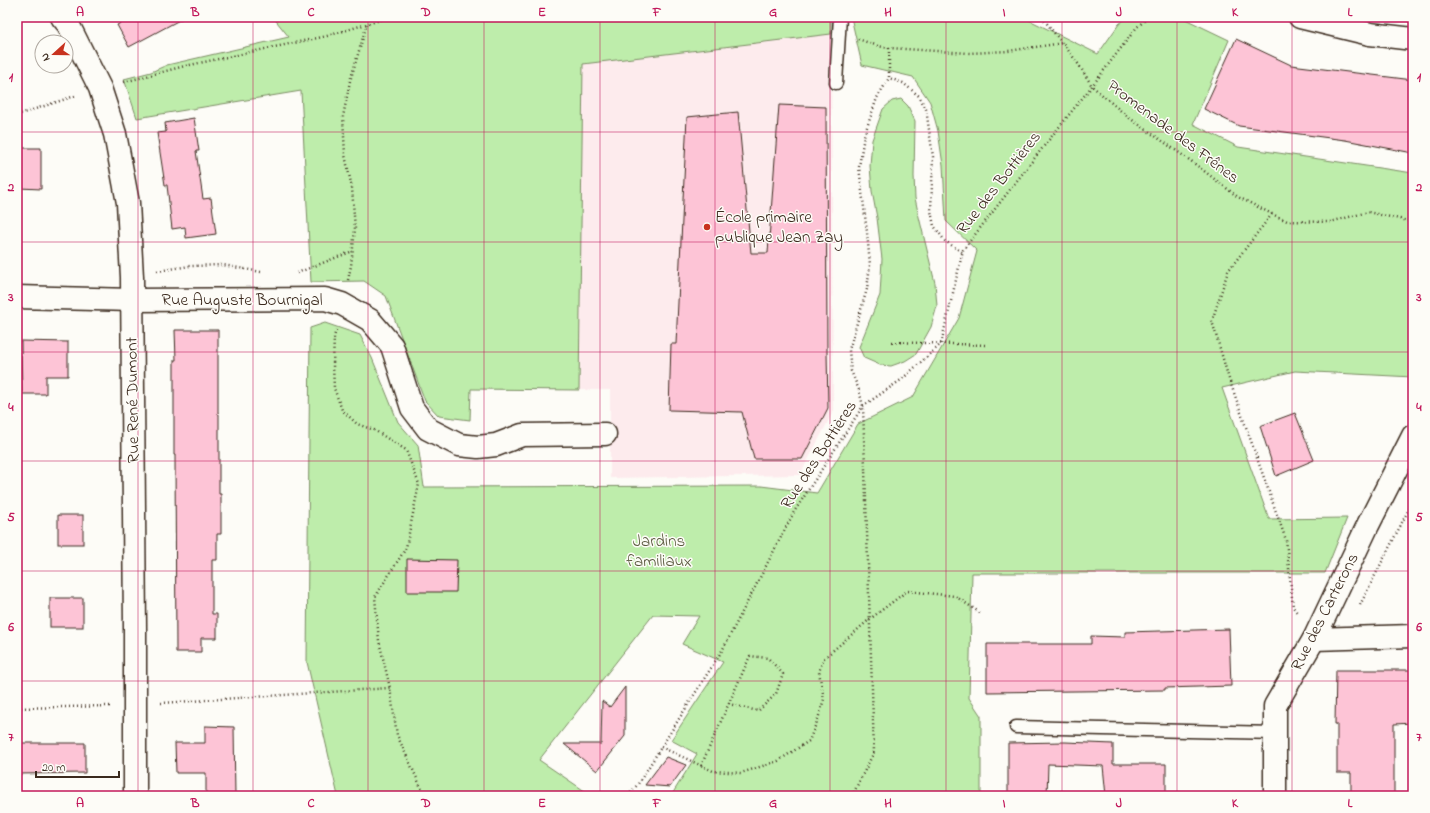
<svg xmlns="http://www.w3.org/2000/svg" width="1430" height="813" viewBox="0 0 1430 813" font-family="'Indie Flower',sans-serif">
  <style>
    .built { fill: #fdebed }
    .green { fill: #beedab; stroke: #7c8c64 }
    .building { fill: #fdc4d6; stroke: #3b2a1e }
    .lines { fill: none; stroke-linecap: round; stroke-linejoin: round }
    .service-casing { stroke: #3b2a1e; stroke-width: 15 }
    .minor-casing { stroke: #3b2a1e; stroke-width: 25 }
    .path { stroke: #3b2a1e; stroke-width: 2.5; stroke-dasharray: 1 3; stroke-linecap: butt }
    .service { stroke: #fdfcf7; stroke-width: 12 }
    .minor { stroke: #fdfcf7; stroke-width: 22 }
    .grid { fill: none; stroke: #c2185b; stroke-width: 1; stroke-opacity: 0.55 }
    .poi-dot { fill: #c8321e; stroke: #fdfcf7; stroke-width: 1.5 }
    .labels { text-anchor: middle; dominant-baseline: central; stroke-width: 3; stroke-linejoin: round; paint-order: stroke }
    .street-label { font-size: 17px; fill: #3b2a1e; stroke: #fdfcf7 }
    .poi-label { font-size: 17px; fill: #3b2a1e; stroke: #fdfcf7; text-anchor: start }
    .park-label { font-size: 17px; fill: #5c5b41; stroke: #fdfcf7 }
    .neatline { fill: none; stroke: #c2185b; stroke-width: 1.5 }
    .grid-label { font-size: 13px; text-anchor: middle; font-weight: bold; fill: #c2185b }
  </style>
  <rect width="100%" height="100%" fill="#fdfcf7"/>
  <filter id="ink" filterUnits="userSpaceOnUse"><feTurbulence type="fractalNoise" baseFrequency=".025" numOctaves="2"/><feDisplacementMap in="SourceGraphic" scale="8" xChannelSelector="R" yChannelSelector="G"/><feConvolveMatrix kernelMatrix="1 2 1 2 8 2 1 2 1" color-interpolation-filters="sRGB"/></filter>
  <g filter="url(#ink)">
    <polygon class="built" points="831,34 833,412 800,475 610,478 610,390 579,390 583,64"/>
    <g class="green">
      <polygon points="273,17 831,17 831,34 583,64 579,390 471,389 470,420 439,416 425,401 386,296 364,281 311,282 301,91 137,118 124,79 151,72 167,65 289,37"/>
      <polygon points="851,17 1023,17 1098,54 1119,24 1128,17 1181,17 1229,40 1193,124 1238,147 1413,173 1413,377 1295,371 1222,388 1269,519 1347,518 1325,573 972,573 969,698 981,716 981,796 671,796 697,754 671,740 723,662 682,644 699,616 653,615 539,760 592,796 338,796 307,662 310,328 325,323 360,335 372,358 398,422 418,445 424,487 761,486 817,493 858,424 913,397 959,318 977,251 946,221 943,165 938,131 930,102 913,77 862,65"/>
      <polygon points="901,99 908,106 915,121 914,176 915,198 919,217 935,283 937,306 931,327 916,354 905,361 891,366 880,365 864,358 859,347 880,295 882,259 877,218 872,191 870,166 872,140 883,109 892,101"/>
    </g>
    <g class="building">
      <polygon points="131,17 185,17 129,47 117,25"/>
      <polygon points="1236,39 1291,65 1413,80 1413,153 1345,140 1239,126 1204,109"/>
      <polygon points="779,105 826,107 827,353 828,408 802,459 754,459 742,412 669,410 671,344 676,344 687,117 738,112 751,253 768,253"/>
      <polygon points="194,118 199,151 196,151 203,199 211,198 216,234 186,238 185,227 172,229 167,185 165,185 157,133 166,132 165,123"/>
      <polygon points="17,148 41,148 41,189 19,188 18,180 17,180"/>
      <polygon points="175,330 218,330 218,414 219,414 219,494 221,494 221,534 217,534 217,560 212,560 212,614 217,614 217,638 201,638 201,652 176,652 175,455 174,455 174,360 176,360"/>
      <polygon points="21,341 68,342 68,376 46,376 46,394 22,394"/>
      <polygon points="1295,413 1314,460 1276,476 1260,426"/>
      <rect x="58" y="515" width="25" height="29"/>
      <polygon points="407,559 457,560 456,592 407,592"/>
      <rect x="50" y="598" width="33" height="29"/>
      <polygon points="1229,629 1231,686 1165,688 1165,690 987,692 987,644 1091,644 1091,636 1125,637 1125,632"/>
      <polygon points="1336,670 1413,670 1413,723 1394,724 1394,796 1351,796 1351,773 1337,773 1337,724 1335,724"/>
      <polygon points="625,687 625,736 597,771 564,744 601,744 602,701 610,707"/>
      <polygon points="205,726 234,727 235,796 206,796 206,773 176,773 175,743 205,743"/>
      <polygon points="1065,742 1113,744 1113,764 1166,764 1166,796 1106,796 1103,766 1048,764 1047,796 1008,796 1008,743"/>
      <polygon points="17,743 85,743 85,773 17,774"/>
      <polygon points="666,757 686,765 670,787 645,785"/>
    </g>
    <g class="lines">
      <defs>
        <g id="service">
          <polyline points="836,83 840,17"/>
          <polyline points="1016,727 1275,733"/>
        </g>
        <g id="minor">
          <polyline points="62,17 68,24 100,88 115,134 128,203 132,277 135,629 135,796"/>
          <polyline points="1300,17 1370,34 1413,39"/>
          <polyline points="17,297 132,300 325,299 342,304 370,320 392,346 412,408 428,429 459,445 478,447 496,445 522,435 605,434"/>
          <polyline points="1314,639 1413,636"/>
          <polyline points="1275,796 1275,706 1314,639 1368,525 1413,436"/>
        </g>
      </defs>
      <use href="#service" class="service-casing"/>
      <use href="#minor" class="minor-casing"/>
      <g class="path">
        <polyline points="1042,17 1062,43"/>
        <polyline points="858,39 878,46 889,48 970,53 1008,51 1063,43 1079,65 1092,86 1128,117 1191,161 1238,197 1272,214 1287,221 1330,222 1368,212 1413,222"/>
        <polyline points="889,48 889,78 903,83 919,96 926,109 933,157 931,211 934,226 945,241 962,252"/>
        <polyline points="124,82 185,66 327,36 390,17"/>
        <polyline points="17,115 75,96"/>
        <polyline points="1272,214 1228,271 1212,321 1228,376 1286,540 1293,607 1298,614"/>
        <polyline points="157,271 190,266 223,265 261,272"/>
        <polyline points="297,273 353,251"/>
        <polyline points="348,280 351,266 355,229 352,188 345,155 343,117 350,81 367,24"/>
        <polyline points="336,330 334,337 333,365 334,388 342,410 357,424 374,430 406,450 419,484 406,548 375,597 379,641 390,688 397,735 425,796"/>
        <polyline points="892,342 986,345"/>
        <polyline points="1360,605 1413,501"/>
        <polyline points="161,703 390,688"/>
        <polyline points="17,708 110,706"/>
        <polyline points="661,747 713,771 741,773 778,761 809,741 818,719 824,699 819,672 823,659 870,619 907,591 955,596 982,614"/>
        <polyline points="701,766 750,656 768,658 783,674 776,694 758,711 729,704"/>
        <polyline points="628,796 638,784 723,649 794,512 863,406 901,380 941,344 963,250 1044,146 1092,86 1137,27 1149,17"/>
        <polyline points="852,796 874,752 863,406 859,390 851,371 849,350 867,289 870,265 867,232 859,167 864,136 877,98 889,78"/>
      </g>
      <use href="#service" class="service"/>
      <use href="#minor" class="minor"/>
    </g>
  </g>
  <path class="grid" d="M138 17V796M253 17V796M368 17V796M484 17V796M600 17V796M715 17V796M830 17V796M946 17V796M1062 17V796M1177 17V796M1292 17V796M17 132H1413M17 242H1413M17 352H1413M17 461H1413M17 571H1413M17 681H1413"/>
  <circle class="poi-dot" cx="707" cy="227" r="4"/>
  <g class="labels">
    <g class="street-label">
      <text transform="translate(1173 132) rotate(37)">Promenade des Frênes</text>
      <text transform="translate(999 183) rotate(-52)">Rue des Bottières</text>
      <text x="242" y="300">Rue Auguste Bournigal</text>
      <text transform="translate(133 400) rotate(-91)">Rue René Dumont</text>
      <text transform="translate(819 455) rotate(-57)">Rue des Bottières</text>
      <text transform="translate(1325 612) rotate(-63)">Rue des Carterons</text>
    </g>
    <g class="poi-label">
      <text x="715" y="217">École primaire<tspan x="715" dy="20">publique Jean Zay</tspan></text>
    </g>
    <g class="park-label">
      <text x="659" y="541">Jardins<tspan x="659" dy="20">familiaux</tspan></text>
    </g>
  </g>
  <rect width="1430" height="813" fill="none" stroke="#fdfcf7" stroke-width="44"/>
  <g transform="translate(54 54) rotate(249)"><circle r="19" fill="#fdfcf7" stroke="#afa8a0"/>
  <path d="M0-3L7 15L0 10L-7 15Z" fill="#c8321e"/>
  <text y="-6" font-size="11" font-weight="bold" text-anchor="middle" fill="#3b2a1e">N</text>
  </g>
  <path d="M36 771v6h83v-6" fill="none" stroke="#3b2a1e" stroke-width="2"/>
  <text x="42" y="771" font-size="12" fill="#3b2a1e" stroke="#fdfcf7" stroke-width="3" paint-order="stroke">20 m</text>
  <rect x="22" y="22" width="1386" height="769" class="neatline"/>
  <g class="grid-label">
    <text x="80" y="16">A</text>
    <text x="195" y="16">B</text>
    <text x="311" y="16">C</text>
    <text x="426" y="16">D</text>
    <text x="542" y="16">E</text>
    <text x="657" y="16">F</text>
    <text x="773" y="16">G</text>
    <text x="888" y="16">H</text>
    <text x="1004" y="16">I</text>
    <text x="1119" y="16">J</text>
    <text x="1235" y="16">K</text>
    <text x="1350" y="16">L</text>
    <text x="11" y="81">1</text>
    <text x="1419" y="81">1</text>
    <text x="11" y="191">2</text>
    <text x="1419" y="191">2</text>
    <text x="11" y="301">3</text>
    <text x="1419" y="301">3</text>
    <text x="11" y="411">4</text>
    <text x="1419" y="411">4</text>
    <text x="11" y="521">5</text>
    <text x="1419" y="521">5</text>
    <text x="11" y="631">6</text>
    <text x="1419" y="631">6</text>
    <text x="11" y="741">7</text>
    <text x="1419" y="741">7</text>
    <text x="80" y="807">A</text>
    <text x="195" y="807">B</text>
    <text x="311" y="807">C</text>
    <text x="426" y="807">D</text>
    <text x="542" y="807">E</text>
    <text x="657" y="807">F</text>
    <text x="773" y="807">G</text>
    <text x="888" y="807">H</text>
    <text x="1004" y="807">I</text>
    <text x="1119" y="807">J</text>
    <text x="1235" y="807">K</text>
    <text x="1350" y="807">L</text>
  </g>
</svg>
